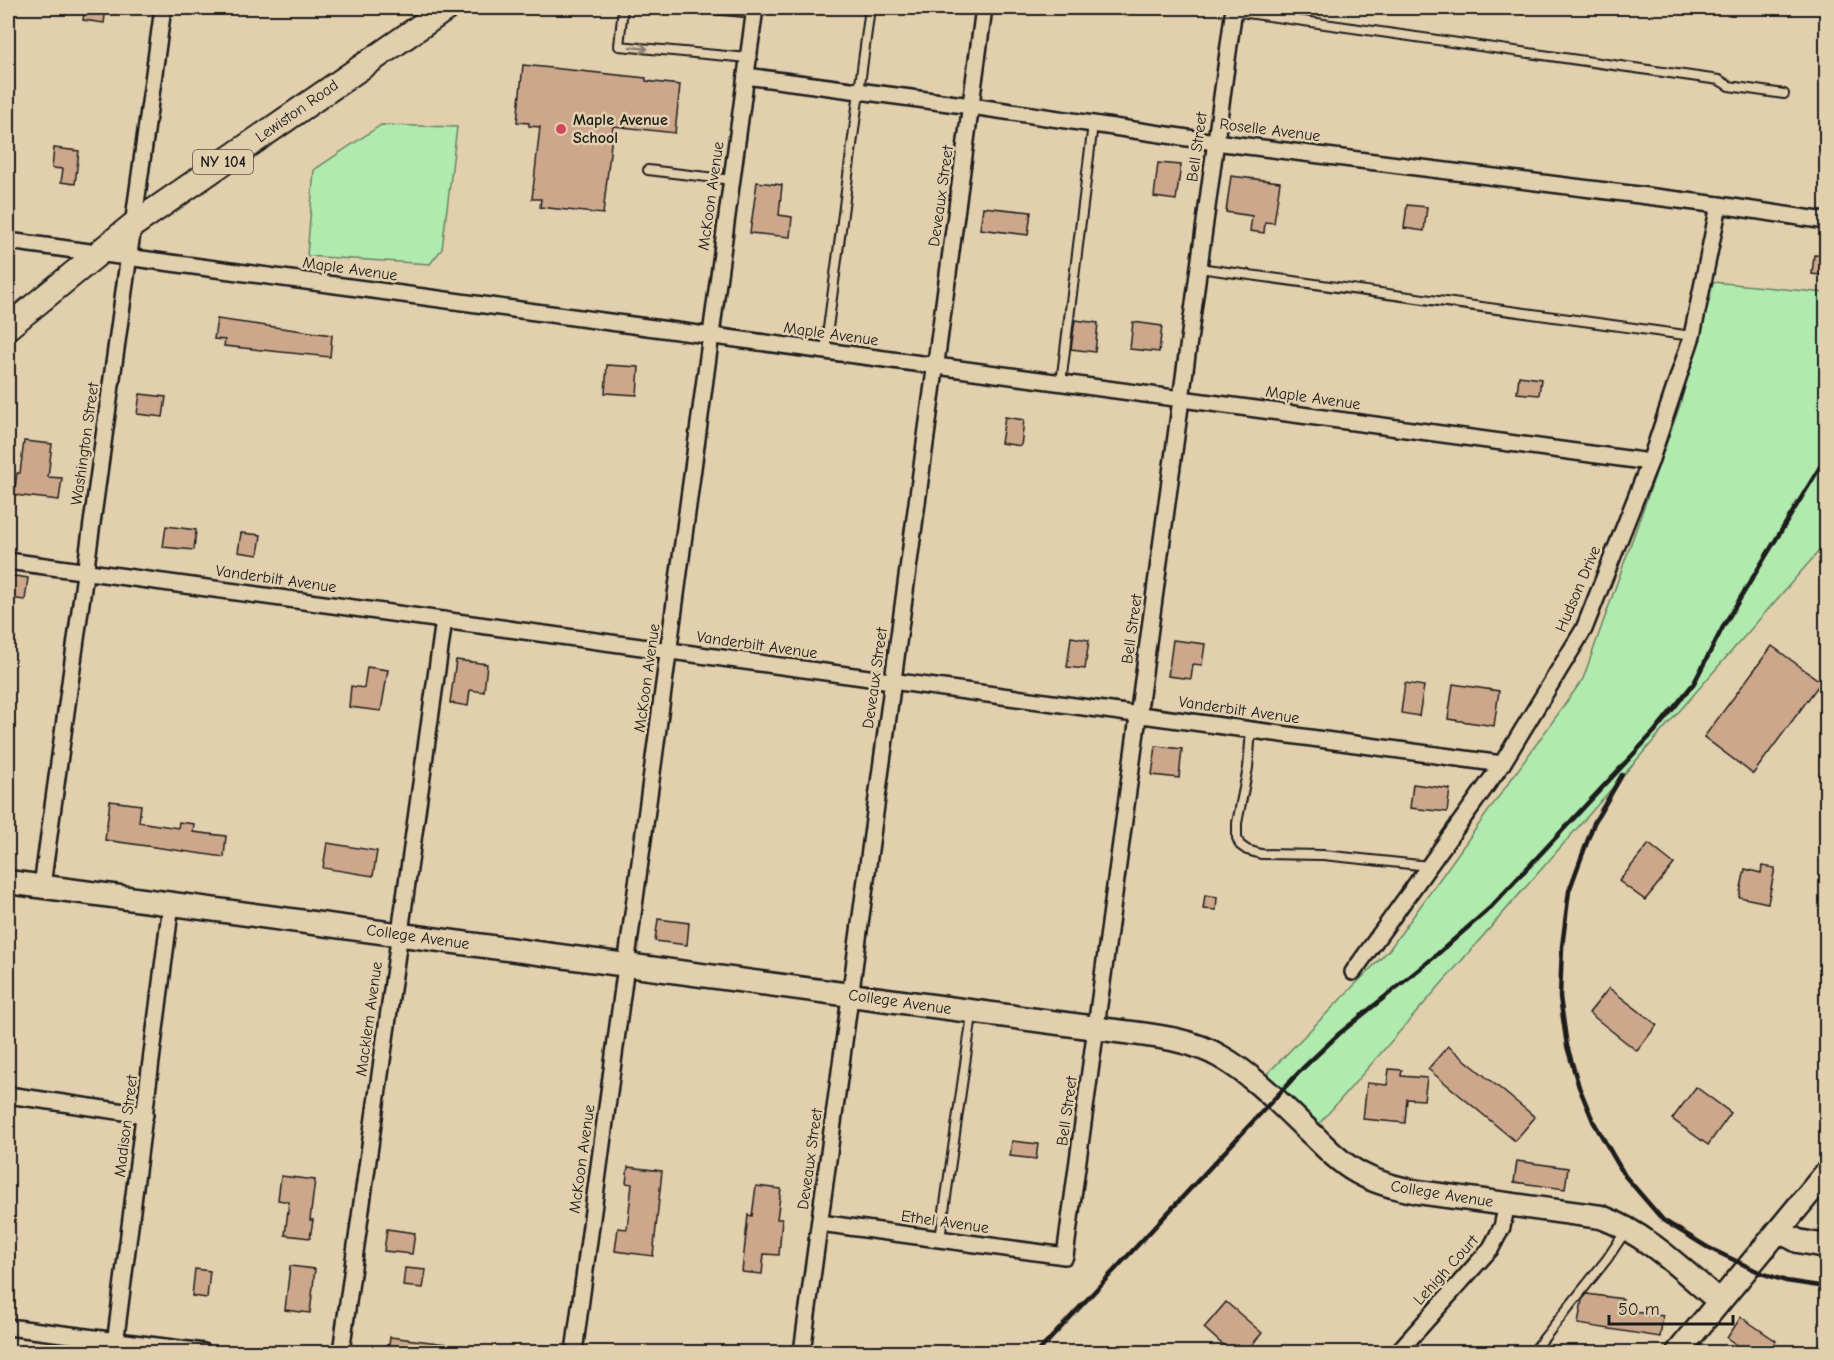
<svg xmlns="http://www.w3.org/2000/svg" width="1834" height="1360" viewBox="0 0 1834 1360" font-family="'Comic Neue',sans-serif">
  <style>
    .green { fill: #b0eaae; stroke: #668365; stroke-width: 1.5 }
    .building { fill: #cca78b; stroke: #1c1c1c; stroke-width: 1.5 }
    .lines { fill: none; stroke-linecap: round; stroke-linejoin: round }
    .lane-casing { stroke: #1c1c1c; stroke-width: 12 }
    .street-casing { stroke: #1c1c1c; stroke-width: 20 }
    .secondary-casing { stroke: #1c1c1c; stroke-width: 27 }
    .primary-casing { stroke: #1c1c1c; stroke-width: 28 }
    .lane { stroke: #e2cfad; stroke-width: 8 }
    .street { stroke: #e2cfad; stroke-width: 15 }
    .secondary { stroke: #e2cfad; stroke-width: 22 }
    .primary { stroke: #e2cfad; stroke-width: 24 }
    .rail { stroke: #1c1c1c; stroke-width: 4.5 }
    .oneway { stroke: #897e6c }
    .poi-dot { fill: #d1495b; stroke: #e2cfad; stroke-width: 2 }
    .labels { text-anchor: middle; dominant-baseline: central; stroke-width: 5; stroke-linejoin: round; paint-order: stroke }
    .shield { fill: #e2cfad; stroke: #575248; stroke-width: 1.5 }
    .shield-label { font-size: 15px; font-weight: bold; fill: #1c1c1c }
    .street-label { font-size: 16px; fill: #1c1c1c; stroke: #e2cfad }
    .poi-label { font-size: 16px; font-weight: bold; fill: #1c1c1c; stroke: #e2cfad; text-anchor: start }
  </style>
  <rect width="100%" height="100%" fill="#e2cfad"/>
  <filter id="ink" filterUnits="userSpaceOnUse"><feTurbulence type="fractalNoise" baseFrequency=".0167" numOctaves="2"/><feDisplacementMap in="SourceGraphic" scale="12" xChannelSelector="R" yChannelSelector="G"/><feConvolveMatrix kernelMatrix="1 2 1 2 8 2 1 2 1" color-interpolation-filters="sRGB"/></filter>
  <g filter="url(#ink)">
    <g class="green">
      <polygon points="381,125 457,127 442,249 430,264 307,256 314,170"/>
      <polygon points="1713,282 1826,293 1826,543 1319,1124 1266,1075 1389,950 1583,679 1680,405"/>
    </g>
    <g class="building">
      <polygon points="85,8 106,8 104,23 83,20"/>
      <polygon points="523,65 646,78 646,81 680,85 675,133 613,126 603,214 540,207 541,199 532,199 540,127 529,126 529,123 517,122"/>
      <polygon points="54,148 79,151 75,184 61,182 63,169 52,168"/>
      <polygon points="1158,163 1181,165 1176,200 1154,197"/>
      <polygon points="1231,176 1280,182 1274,223 1265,222 1264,233 1250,231 1252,216 1226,212"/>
      <polygon points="757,182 782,185 779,215 792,217 790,237 750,233"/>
      <polygon points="1407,205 1427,207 1424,231 1404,228"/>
      <polygon points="983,207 1031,212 1028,235 980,229"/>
      <polygon points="1814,255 1827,256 1827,276 1812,274"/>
      <polygon points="217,319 332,335 330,357 224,346 225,340 214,339"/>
      <polygon points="1075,320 1098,323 1095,352 1071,349"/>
      <polygon points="1133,322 1162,326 1159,352 1130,349"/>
      <polygon points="607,365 639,367 637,395 605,393"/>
      <polygon points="1519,376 1541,379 1539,395 1517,393"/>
      <polygon points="140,394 166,397 163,417 137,414"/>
      <polygon points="1005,417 1024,420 1021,446 1001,443"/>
      <polygon points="24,441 52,444 48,477 62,478 59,500 14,495 17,473 20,473"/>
      <polygon points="166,526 196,530 194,550 163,547"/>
      <polygon points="241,533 261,535 258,555 238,552"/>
      <polygon points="8,575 28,578 25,600 8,598"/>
      <polygon points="1071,637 1089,640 1085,669 1067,667"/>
      <polygon points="1173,640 1205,644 1202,665 1193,664 1191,679 1168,676"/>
      <polygon points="1772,646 1821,682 1753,774 1704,737"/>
      <polygon points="456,660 487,664 484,692 470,690 468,706 450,703"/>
      <polygon points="367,667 388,670 381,711 349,707 351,686 364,688"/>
      <polygon points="1405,683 1424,686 1419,716 1401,713"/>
      <polygon points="1453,684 1499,691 1494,726 1448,719"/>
      <polygon points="1156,746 1182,749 1179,778 1152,775"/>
      <polygon points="1413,784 1450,789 1447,812 1410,808"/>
      <polygon points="110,801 141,805 139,822 178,828 179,822 194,824 193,832 226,836 224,857 105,840"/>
      <polygon points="327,843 377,851 373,876 323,868"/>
      <polygon points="1649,844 1674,864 1645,900 1619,881"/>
      <polygon points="1762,866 1775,868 1768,903 1739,897 1745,869 1761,873"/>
      <polygon points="1205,895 1217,897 1216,910 1203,909"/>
      <polygon points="658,919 689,923 687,945 655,941"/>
      <polygon points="1609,988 1657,1025 1637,1051 1589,1013"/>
      <polygon points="1448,1046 1535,1117 1515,1141 1428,1069"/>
      <polygon points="1389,1069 1402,1070 1401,1076 1427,1078 1424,1100 1407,1099 1405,1123 1363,1119 1367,1083 1387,1085"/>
      <polygon points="1696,1087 1731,1113 1708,1145 1672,1119"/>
      <polygon points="1012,1141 1038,1144 1036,1159 1010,1156"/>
      <polygon points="1517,1161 1568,1168 1565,1189 1514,1182"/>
      <polygon points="628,1167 662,1171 653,1256 615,1251 618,1228 627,1229 632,1184 626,1183"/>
      <polygon points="281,1176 315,1180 310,1220 313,1220 310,1238 285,1235 289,1202 278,1200"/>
      <polygon points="756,1186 781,1189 777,1219 782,1219 779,1255 764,1254 762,1274 742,1272 748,1215 752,1216"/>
      <polygon points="387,1229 415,1233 412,1254 384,1251"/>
      <polygon points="290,1266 315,1269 310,1313 285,1310"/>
      <polygon points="405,1268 426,1270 423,1288 403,1286"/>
      <polygon points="195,1269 210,1271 207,1298 192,1296"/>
      <polygon points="1587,1294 1623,1299 1621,1310 1663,1316 1660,1337 1578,1324 1582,1300"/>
      <polygon points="1226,1302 1262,1333 1245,1353 1232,1353 1204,1328"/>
      <polygon points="1741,1317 1776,1341 1768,1353 1749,1353 1727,1338"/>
      <polygon points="390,1337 446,1344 445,1353 388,1353"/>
    </g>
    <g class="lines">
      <defs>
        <g id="lane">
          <polyline points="623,8 619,46 748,58"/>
          <polyline points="701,8 754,13"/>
          <polyline points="1233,11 1719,80 1729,86 1784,94"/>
          <polyline points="648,170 732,180"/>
          <polyline points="1199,268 1692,336"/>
          <polyline points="825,351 870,8"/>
          <polyline points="1061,383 1093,124"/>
          <polyline points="1251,730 1248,768 1237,823 1237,838 1240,845 1247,850 1261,854 1323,855 1429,866"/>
          <polyline points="940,1239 972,1015"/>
          <polyline points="1533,1352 1607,1259 1625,1232"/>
        </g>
        <g id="street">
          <polyline points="746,76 971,106 1215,142 1719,205 1826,221"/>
          <polyline points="8,241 1650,462"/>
          <polyline points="8,561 1502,764"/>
          <polyline points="42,886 163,8"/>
          <polyline points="1353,972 1502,764 1584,629 1650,462 1692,336 1719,205"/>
          <polyline points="8,1095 145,1115"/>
          <polyline points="820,1223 1065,1256 1234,8"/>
          <polyline points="8,1327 204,1352"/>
          <polyline points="114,1352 171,904"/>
          <polyline points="341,1352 444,620"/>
          <polyline points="574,1352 755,8"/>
          <polyline points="802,1352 984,8"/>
          <polyline points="1398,1352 1491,1248 1502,1227 1507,1204"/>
        </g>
        <g id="secondary">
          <path d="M8 882 1096 1028C1137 1035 1184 1035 1221 1057 1256 1077 1285 1109 1315 1137 1328 1150 1341 1163 1357 1172 1376 1183 1396 1188 1418 1192L1601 1217C1647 1234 1682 1270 1719 1301"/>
          <polyline points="1779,1231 1798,1241 1826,1246"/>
          <polyline points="1678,1352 1826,1173"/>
        </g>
        <polyline id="primary" points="8,327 133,225 447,8"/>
      </defs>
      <use href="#lane" class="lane-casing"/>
      <use href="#street" class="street-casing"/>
      <use href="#secondary" class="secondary-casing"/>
      <use href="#primary" class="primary-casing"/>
      <use href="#lane" class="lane"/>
      <use href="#street" class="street"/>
      <use href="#secondary" class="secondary"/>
      <use href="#primary" class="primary"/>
      <g class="rail">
        <polyline points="1622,775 1594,823 1569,891 1562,947 1560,997 1567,1046 1579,1087 1593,1121 1625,1176 1663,1220 1707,1247 1761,1273 1786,1281 1826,1287"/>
        <polyline points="1038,1352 1302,1069 1340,1033 1433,958 1491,907 1654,732 1694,683 1724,625 1826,457"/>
      </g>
    </g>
    <defs><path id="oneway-shaft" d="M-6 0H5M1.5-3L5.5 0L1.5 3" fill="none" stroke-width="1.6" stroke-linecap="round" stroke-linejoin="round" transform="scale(1.5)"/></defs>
    <use class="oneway" href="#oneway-shaft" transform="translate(639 48) rotate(6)"/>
  </g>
  <circle class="poi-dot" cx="561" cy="129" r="6"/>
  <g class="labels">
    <rect class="shield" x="193" y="150" width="60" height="24" rx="4.5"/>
    <g class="shield-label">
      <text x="223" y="162">NY 104</text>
    </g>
    <g class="street-label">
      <text transform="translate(297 111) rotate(-35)">Lewiston Road</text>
      <text transform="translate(1270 130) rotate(7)">Roselle Avenue</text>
      <text transform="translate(1197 147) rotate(-82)">Bell Street</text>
      <text transform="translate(711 196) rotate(-82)">McKoon Avenue</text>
      <text transform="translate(941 196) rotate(-82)">Deveaux Street</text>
      <text transform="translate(350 269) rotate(8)">Maple Avenue</text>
      <text transform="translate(831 334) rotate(8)">Maple Avenue</text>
      <text transform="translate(1313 398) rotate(8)">Maple Avenue</text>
      <text transform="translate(85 444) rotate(-82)">Washington Street</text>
      <text transform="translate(276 579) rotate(8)">Vanderbilt Avenue</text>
      <text transform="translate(1578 589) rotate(-67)">Hudson Drive</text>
      <text transform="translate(1132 629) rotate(-82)">Bell Street</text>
      <text transform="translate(757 645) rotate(8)">Vanderbilt Avenue</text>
      <text transform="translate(647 678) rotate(-82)">McKoon Avenue</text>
      <text transform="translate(875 678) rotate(-82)">Deveaux Street</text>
      <text transform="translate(1239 710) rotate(8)">Vanderbilt Avenue</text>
      <text transform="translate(418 937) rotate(8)">College Avenue</text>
      <text transform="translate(900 1002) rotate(8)">College Avenue</text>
      <text transform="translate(369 1019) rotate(-82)">Macklem Avenue</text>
      <text transform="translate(1067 1111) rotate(-82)">Bell Street</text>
      <text transform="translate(126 1126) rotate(-83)">Madison Street</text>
      <text transform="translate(582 1159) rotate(-82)">McKoon Avenue</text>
      <text transform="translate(810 1159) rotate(-82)">Deveaux Street</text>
      <text transform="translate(1442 1194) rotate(9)">College Avenue</text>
      <text transform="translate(945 1222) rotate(8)">Ethel Avenue</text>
      <text transform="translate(1446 1270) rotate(-48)">Lehigh Court</text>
    </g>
    <g class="poi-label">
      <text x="573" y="120">Maple Avenue<tspan x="573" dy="18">School</tspan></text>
    </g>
  </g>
  <rect width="1834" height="1360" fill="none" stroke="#e2cfad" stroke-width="30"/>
  <rect x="15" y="15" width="1804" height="1330" fill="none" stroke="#1c1c1c" stroke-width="2" filter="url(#ink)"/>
  <path d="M1609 1315v9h124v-9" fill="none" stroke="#1c1c1c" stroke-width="3"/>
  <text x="1618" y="1315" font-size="18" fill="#1c1c1c" stroke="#e2cfad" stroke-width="4.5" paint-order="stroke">50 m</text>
</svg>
